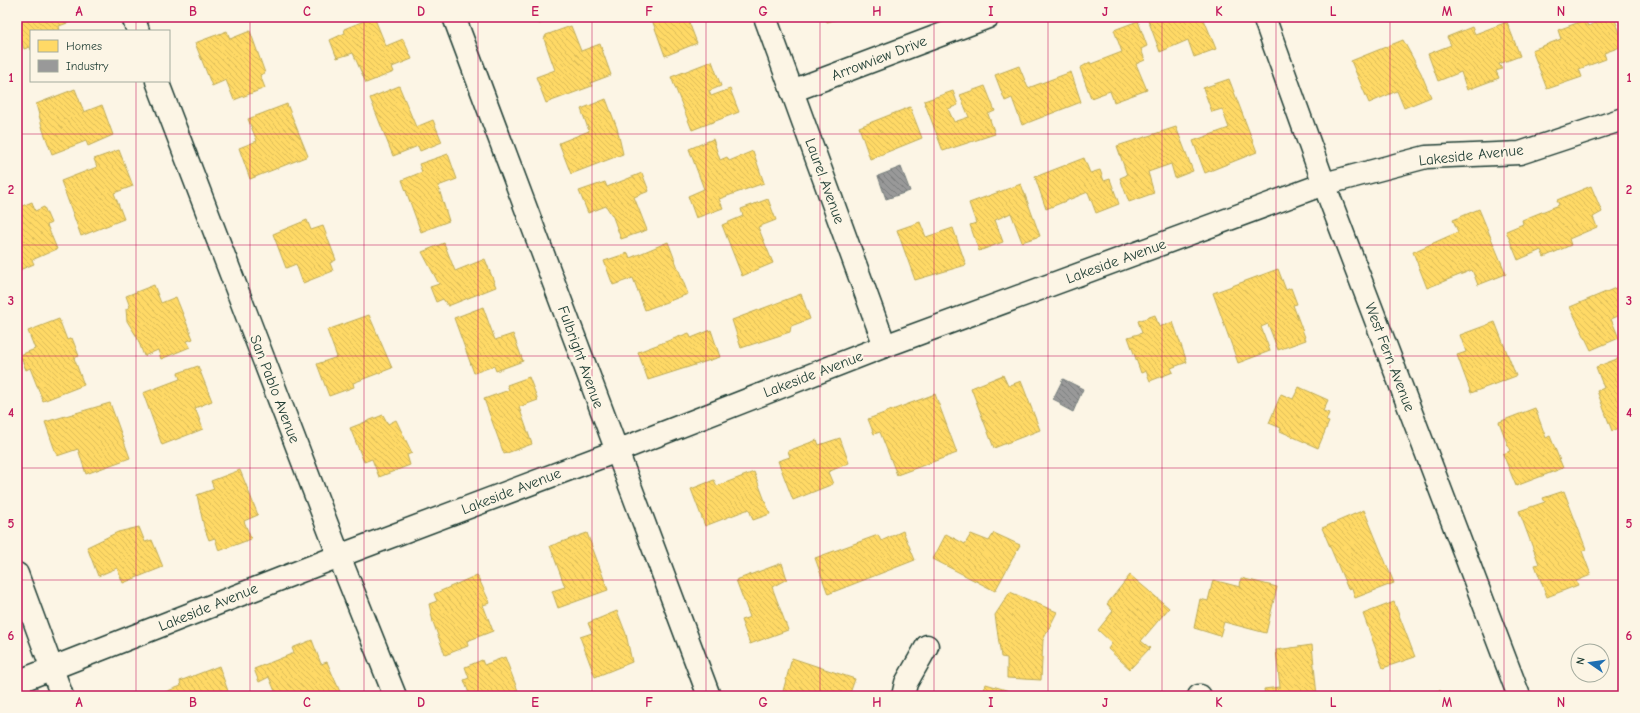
<svg xmlns="http://www.w3.org/2000/svg" width="1640" height="713" viewBox="0 0 1640 713" font-family="'Comic Neue',sans-serif">
  <style>
    .homes { fill: url(#homes-back-hatch); stroke: #bcaa57 }
    .industry { fill: url(#industry-back-hatch); stroke: #747d7b }
    .lines { fill: none; stroke-linecap: round; stroke-linejoin: round }
    .minor-casing { stroke: #1f3d34; stroke-width: 25 }
    .minor { stroke: #fcf5e5; stroke-width: 22 }
    .grid { fill: none; stroke: #c2185b; stroke-width: 1; stroke-opacity: 0.55 }
    .labels { text-anchor: middle; dominant-baseline: central; stroke-width: 4; stroke-linejoin: round; paint-order: stroke }
    .street-label { font-size: 15px; fill: #1f3d34; stroke: #fcf5e5 }
    .neatline { fill: none; stroke: #c2185b; stroke-width: 1.5 }
    .grid-label { font-size: 13px; text-anchor: middle; font-weight: bold; fill: #c2185b }
  </style>
  <defs>
    <pattern id="homes-back-hatch" width="6" height="6" patternUnits="userSpaceOnUse"><rect width="6" height="6" fill="#ffd966"/><path d="M-1 5l2 2M0 0l6 6M5-1l2 2" fill="none" stroke="#dabb59"/></pattern>
    <pattern id="industry-back-hatch" width="6" height="6" patternUnits="userSpaceOnUse"><rect width="6" height="6" fill="#999"/><path d="M-1 5l2 2M0 0l6 6M5-1l2 2" fill="none" stroke="#7c7e7e"/></pattern>
  </defs>
  <rect width="100%" height="100%" fill="#fcf5e5"/>
  <filter id="ink" filterUnits="userSpaceOnUse"><feTurbulence type="fractalNoise" baseFrequency=".025" numOctaves="2"/><feDisplacementMap in="SourceGraphic" scale="8" xChannelSelector="R" yChannelSelector="G"/><feConvolveMatrix kernelMatrix="1 2 1 2 8 2 1 2 1" color-interpolation-filters="sRGB"/></filter>
  <g filter="url(#ink)">
    <g class="homes">
      <polygon points="17,17 71,17 73,21 59,26 60,31 31,31 31,50 30,47 24,49 19,34"/>
      <polygon points="374,17 386,46 403,39 412,59 392,67 394,72 366,83 353,53 337,58 330,40 345,33 344,29"/>
      <polygon points="537,17 557,17 539,24"/>
      <polygon points="651,17 687,17 697,43 665,56"/>
      <polygon points="825,17 845,17 827,22"/>
      <polygon points="1147,17 1203,17 1216,49 1194,57 1188,40 1160,52"/>
      <polygon points="1611,17 1614,17 1623,41 1623,46 1604,53 1606,59 1579,69 1582,77 1547,89 1532,50 1561,39 1558,30 1585,20 1588,26"/>
      <polygon points="1138,21 1147,46 1141,49 1145,60 1136,64 1147,90 1114,102 1110,91 1091,98 1080,68 1090,62 1091,64 1122,52 1114,30"/>
      <polygon points="1507,22 1520,56 1499,64 1502,69 1496,71 1499,78 1467,90 1461,72 1438,81 1428,54 1451,45 1447,37 1472,27 1475,34"/>
      <polygon points="571,26 581,51 600,44 611,75 590,83 592,86 546,103 536,77 555,70 544,39 546,35"/>
      <polygon points="227,31 230,39 250,31 265,73 260,75 265,88 234,100 226,80 212,86 195,43"/>
      <polygon points="1403,40 1421,73 1431,97 1404,108 1397,91 1369,103 1351,61"/>
      <polygon points="712,61 721,86 709,91 711,96 730,89 739,112 692,130 671,77"/>
      <polygon points="1019,66 1028,88 1071,72 1081,102 1022,125 1012,98 1005,101 995,75"/>
      <polygon points="1229,79 1257,152 1205,173 1193,141 1229,128 1222,109 1212,112 1203,88"/>
      <polygon points="399,86 416,127 433,120 442,142 420,151 418,146 393,156 370,98"/>
      <polygon points="985,86 995,111 988,114 995,134 943,151 924,101 953,91 958,105 948,109 954,122 969,117 960,95"/>
      <polygon points="75,89 84,112 102,105 113,135 88,146 86,141 52,154 43,130 36,104"/>
      <polygon points="606,99 617,128 623,154 571,174 559,143 589,131 581,109"/>
      <polygon points="287,104 308,156 250,179 239,148 257,141 248,119"/>
      <polygon points="910,107 922,138 870,159 859,127"/>
      <polygon points="1176,127 1193,171 1175,178 1171,164 1148,172 1154,193 1129,202 1120,178 1127,175 1117,146"/>
      <polygon points="713,139 720,160 727,157 729,161 753,151 764,183 719,199 723,208 696,218 688,196 704,189 689,149"/>
      <polygon points="119,150 133,186 114,193 124,219 81,236 61,181 97,167 94,159"/>
      <polygon points="448,154 457,179 438,186 449,221 421,232 402,180 422,172 419,164"/>
      <polygon points="1084,158 1090,173 1100,170 1104,181 1110,179 1119,204 1096,213 1088,192 1046,209 1035,177"/>
      <polygon points="642,173 649,191 634,197 647,230 621,239 613,217 606,206 588,213 579,191 605,182 607,187"/>
      <polygon points="1021,184 1040,236 1022,242 1011,213 995,220 1003,242 979,251 970,225 976,223 969,203"/>
      <polygon points="1591,186 1602,212 1593,217 1597,227 1569,239 1571,245 1544,257 1541,250 1518,260 1506,231 1523,224 1522,220 1559,205 1557,200"/>
      <polygon points="768,199 776,220 758,227 773,263 742,276 722,225 743,216 741,209"/>
      <polygon points="32,202 35,211 44,207 51,223 47,225 57,249 32,260 34,264 17,271 17,208"/>
      <polygon points="1479,209 1506,274 1478,285 1472,270 1427,288 1413,252 1458,232 1453,220"/>
      <polygon points="307,220 311,230 323,226 336,260 330,263 333,271 303,283 296,264 286,268 273,234"/>
      <polygon points="920,222 926,237 953,228 966,265 915,280 897,230"/>
      <polygon points="668,242 688,294 645,310 633,278 613,285 604,261 628,253 630,258"/>
      <polygon points="444,243 455,271 485,259 496,287 448,306 443,299 436,302 430,287 439,284 422,252"/>
      <polygon points="1278,269 1286,290 1291,288 1297,304 1293,305 1306,340 1278,350 1268,324 1261,327 1270,351 1238,363 1213,293"/>
      <polygon points="154,285 161,303 176,297 193,339 187,341 190,347 161,359 158,350 144,356 137,337 127,321 126,309 130,307 126,296"/>
      <polygon points="1618,287 1623,298 1623,314 1611,319 1619,338 1591,350 1570,307"/>
      <polygon points="801,294 810,319 791,326 790,332 741,348 732,320"/>
      <polygon points="483,307 495,340 513,334 523,361 496,371 494,366 474,373 454,318"/>
      <polygon points="369,315 392,368 353,383 354,387 329,396 317,364 337,357 327,330"/>
      <polygon points="1155,315 1159,327 1173,322 1187,362 1171,368 1173,372 1150,381 1146,371 1141,373 1128,337 1142,333 1138,321"/>
      <polygon points="59,319 67,340 72,338 79,356 74,358 84,385 43,401 30,368 26,370 20,355 35,349 28,331"/>
      <polygon points="1495,322 1516,376 1471,393 1457,355 1466,352 1460,335"/>
      <polygon points="711,330 720,357 648,380 638,352 689,333 691,338"/>
      <polygon points="1622,357 1623,427 1612,431 1597,391 1604,388 1596,367"/>
      <polygon points="198,366 212,401 195,408 203,429 162,445 143,393 180,379 178,373"/>
      <polygon points="1003,375 1008,386 1021,381 1040,430 994,448 971,388"/>
      <polygon points="529,377 538,400 519,407 532,444 504,454 484,399 509,390 507,385"/>
      <polygon points="1299,387 1328,400 1323,411 1329,413 1326,421 1329,422 1318,448 1280,431 1281,428 1269,423 1281,394 1293,399"/>
      <polygon points="935,394 957,453 897,475 880,432 874,434 868,419"/>
      <polygon points="110,403 130,458 86,474 78,449 57,456 45,422"/>
      <polygon points="1535,408 1546,438 1550,436 1563,468 1516,486 1503,454 1510,451 1499,422"/>
      <polygon points="383,415 388,424 396,420 412,453 407,455 410,465 379,477 372,459 364,462 350,428"/>
      <polygon points="840,438 849,463 828,472 833,484 793,500 778,461 790,457 788,451 817,440 819,445"/>
      <polygon points="240,470 258,515 244,521 251,539 219,551 215,538 209,540 204,527 197,495 214,489 211,481"/>
      <polygon points="754,472 770,514 753,520 749,509 705,526 691,489 714,480 717,486"/>
      <polygon points="1564,491 1586,549 1582,551 1591,575 1576,581 1578,585 1547,597 1535,565 1539,564 1519,511 1545,502 1543,498"/>
      <polygon points="1364,510 1394,583 1355,598 1352,588 1348,589 1322,528"/>
      <polygon points="139,527 145,542 152,540 163,567 123,583 117,568 98,576 87,547 118,532"/>
      <polygon points="903,531 915,560 828,594 815,558 878,535 881,541"/>
      <polygon points="587,533 608,590 558,608 552,591 565,587 550,546"/>
      <polygon points="994,533 1020,545 995,591 933,559 946,534 965,544 971,534 989,541"/>
      <polygon points="782,563 787,579 772,587 788,630 750,644 741,620 750,617 736,580"/>
      <polygon points="477,575 490,603 483,605 493,631 467,641 468,646 445,655 433,622 429,604 437,601 434,594"/>
      <polygon points="1130,575 1169,608 1141,641 1150,648 1130,669 1108,649 1112,643 1098,630 1113,611 1107,604"/>
      <polygon points="1241,578 1277,587 1266,633 1224,622 1220,636 1194,628 1200,599 1208,601 1213,580 1240,587"/>
      <polygon points="1010,592 1057,612 1043,640 1041,680 1007,678 1007,658 1001,657 995,615"/>
      <polygon points="1394,602 1415,657 1383,668 1363,614"/>
      <polygon points="617,611 626,634 632,662 595,677 580,637 592,633 588,623"/>
      <polygon points="312,640 321,664 327,662 341,694 336,696 277,696 269,677 259,682 254,669 294,653 292,648"/>
      <polygon points="1312,645 1317,696 1265,696 1264,689 1280,687 1276,650"/>
      <polygon points="505,657 520,696 470,696 464,680 469,678 465,667 482,660 484,665"/>
      <polygon points="792,658 855,679 849,696 799,696 783,691"/>
      <polygon points="219,666 228,691 215,696 166,696 165,692 181,686 180,681"/>
      <polygon points="986,684 1026,696 982,696"/>
      <polygon points="1440,690 1442,696 1423,696"/>
    </g>
    <g class="industry">
      <polygon points="901,167 910,191 886,199 878,176"/>
      <polygon points="1063,379 1083,389 1073,412 1060,405 1061,403 1053,399"/>
    </g>
    <g class="lines">
      <defs>
        <g id="minor">
          <polyline points="133,17 138,31"/>
          <polyline points="454,17 709,696"/>
          <polyline points="765,17 885,346"/>
          <polyline points="1264,17 1324,184 1519,696"/>
          <polyline points="157,81 339,556 395,696"/>
          <polyline points="792,91 988,17"/>
          <polyline points="17,574 62,696"/>
          <polyline points="17,682 339,556 617,451 885,346 1324,184 1426,157 1520,153 1623,119"/>
          <polyline points="903,696 906,683 927,646"/>
          <polyline points="1199,696 1200,696"/>
        </g>
      </defs>
      <use href="#minor" class="minor-casing"/>
      <use href="#minor" class="minor"/>
    </g>
  </g>
  <path class="grid" d="M136 17V31M250 17V696M364 17V696M478 17V696M592 17V696M706 17V696M820 17V696M934 17V696M1048 17V696M1162 17V696M1276 17V696M1390 17V696M1504 17V696M136 81V696M17 134H1623M17 245H1623M17 356H1623M17 468H1623M17 580H1623"/>
  <g class="labels">
    <g class="street-label">
      <text transform="translate(879 58) rotate(-21)">Arrowview Drive</text>
      <text transform="translate(1471 155) rotate(-6)">Lakeside Avenue</text>
      <text transform="translate(825 181) rotate(70)">Laurel Avenue</text>
      <text transform="translate(1116 261) rotate(-20)">Lakeside Avenue</text>
      <text transform="translate(581 357) rotate(70)">Fulbright Avenue</text>
      <text transform="translate(1390 357) rotate(69)">West Fern Avenue</text>
      <text transform="translate(813 374) rotate(-21)">Lakeside Avenue</text>
      <text transform="translate(275 389) rotate(69)">San Pablo Avenue</text>
      <text transform="translate(511 491) rotate(-21)">Lakeside Avenue</text>
      <text transform="translate(208 607) rotate(-22)">Lakeside Avenue</text>
    </g>
  </g>
  <rect width="1640" height="713" fill="none" stroke="#fcf5e5" stroke-width="44"/>
  <rect x="30" y="30" width="140" height="52" fill="#fcf5e5" stroke="#a4ab9e"/>
  <rect x="38" y="40" width="20" height="12" fill="#ffd966" stroke="#a4ab9e"/>
  <text x="66" y="50" font-size="12" fill="#1f3d34">Homes</text>
  <rect x="38" y="60" width="20" height="12" fill="#999999" stroke="#a4ab9e"/>
  <text x="66" y="70" font-size="12" fill="#1f3d34">Industry</text>
  <g transform="translate(1590 663) rotate(283)"><circle r="19" fill="#fcf5e5" stroke="#a4ab9e"/>
  <path d="M0-3L7 15L0 10L-7 15Z" fill="#1f6fb2"/>
  <text y="-6" font-size="11" font-weight="bold" text-anchor="middle" fill="#1f3d34">N</text>
  </g>
  <rect x="22" y="22" width="1596" height="669" class="neatline"/>
  <g class="grid-label">
    <text x="79" y="16">A</text>
    <text x="193" y="16">B</text>
    <text x="307" y="16">C</text>
    <text x="421" y="16">D</text>
    <text x="535" y="16">E</text>
    <text x="649" y="16">F</text>
    <text x="763" y="16">G</text>
    <text x="877" y="16">H</text>
    <text x="991" y="16">I</text>
    <text x="1105" y="16">J</text>
    <text x="1219" y="16">K</text>
    <text x="1333" y="16">L</text>
    <text x="1447" y="16">M</text>
    <text x="1561" y="16">N</text>
    <text x="11" y="82">1</text>
    <text x="1629" y="82">1</text>
    <text x="11" y="194">2</text>
    <text x="1629" y="194">2</text>
    <text x="11" y="305">3</text>
    <text x="1629" y="305">3</text>
    <text x="11" y="417">4</text>
    <text x="1629" y="417">4</text>
    <text x="11" y="528">5</text>
    <text x="1629" y="528">5</text>
    <text x="11" y="640">6</text>
    <text x="1629" y="640">6</text>
    <text x="79" y="707">A</text>
    <text x="193" y="707">B</text>
    <text x="307" y="707">C</text>
    <text x="421" y="707">D</text>
    <text x="535" y="707">E</text>
    <text x="649" y="707">F</text>
    <text x="763" y="707">G</text>
    <text x="877" y="707">H</text>
    <text x="991" y="707">I</text>
    <text x="1105" y="707">J</text>
    <text x="1219" y="707">K</text>
    <text x="1333" y="707">L</text>
    <text x="1447" y="707">M</text>
    <text x="1561" y="707">N</text>
  </g>
</svg>
